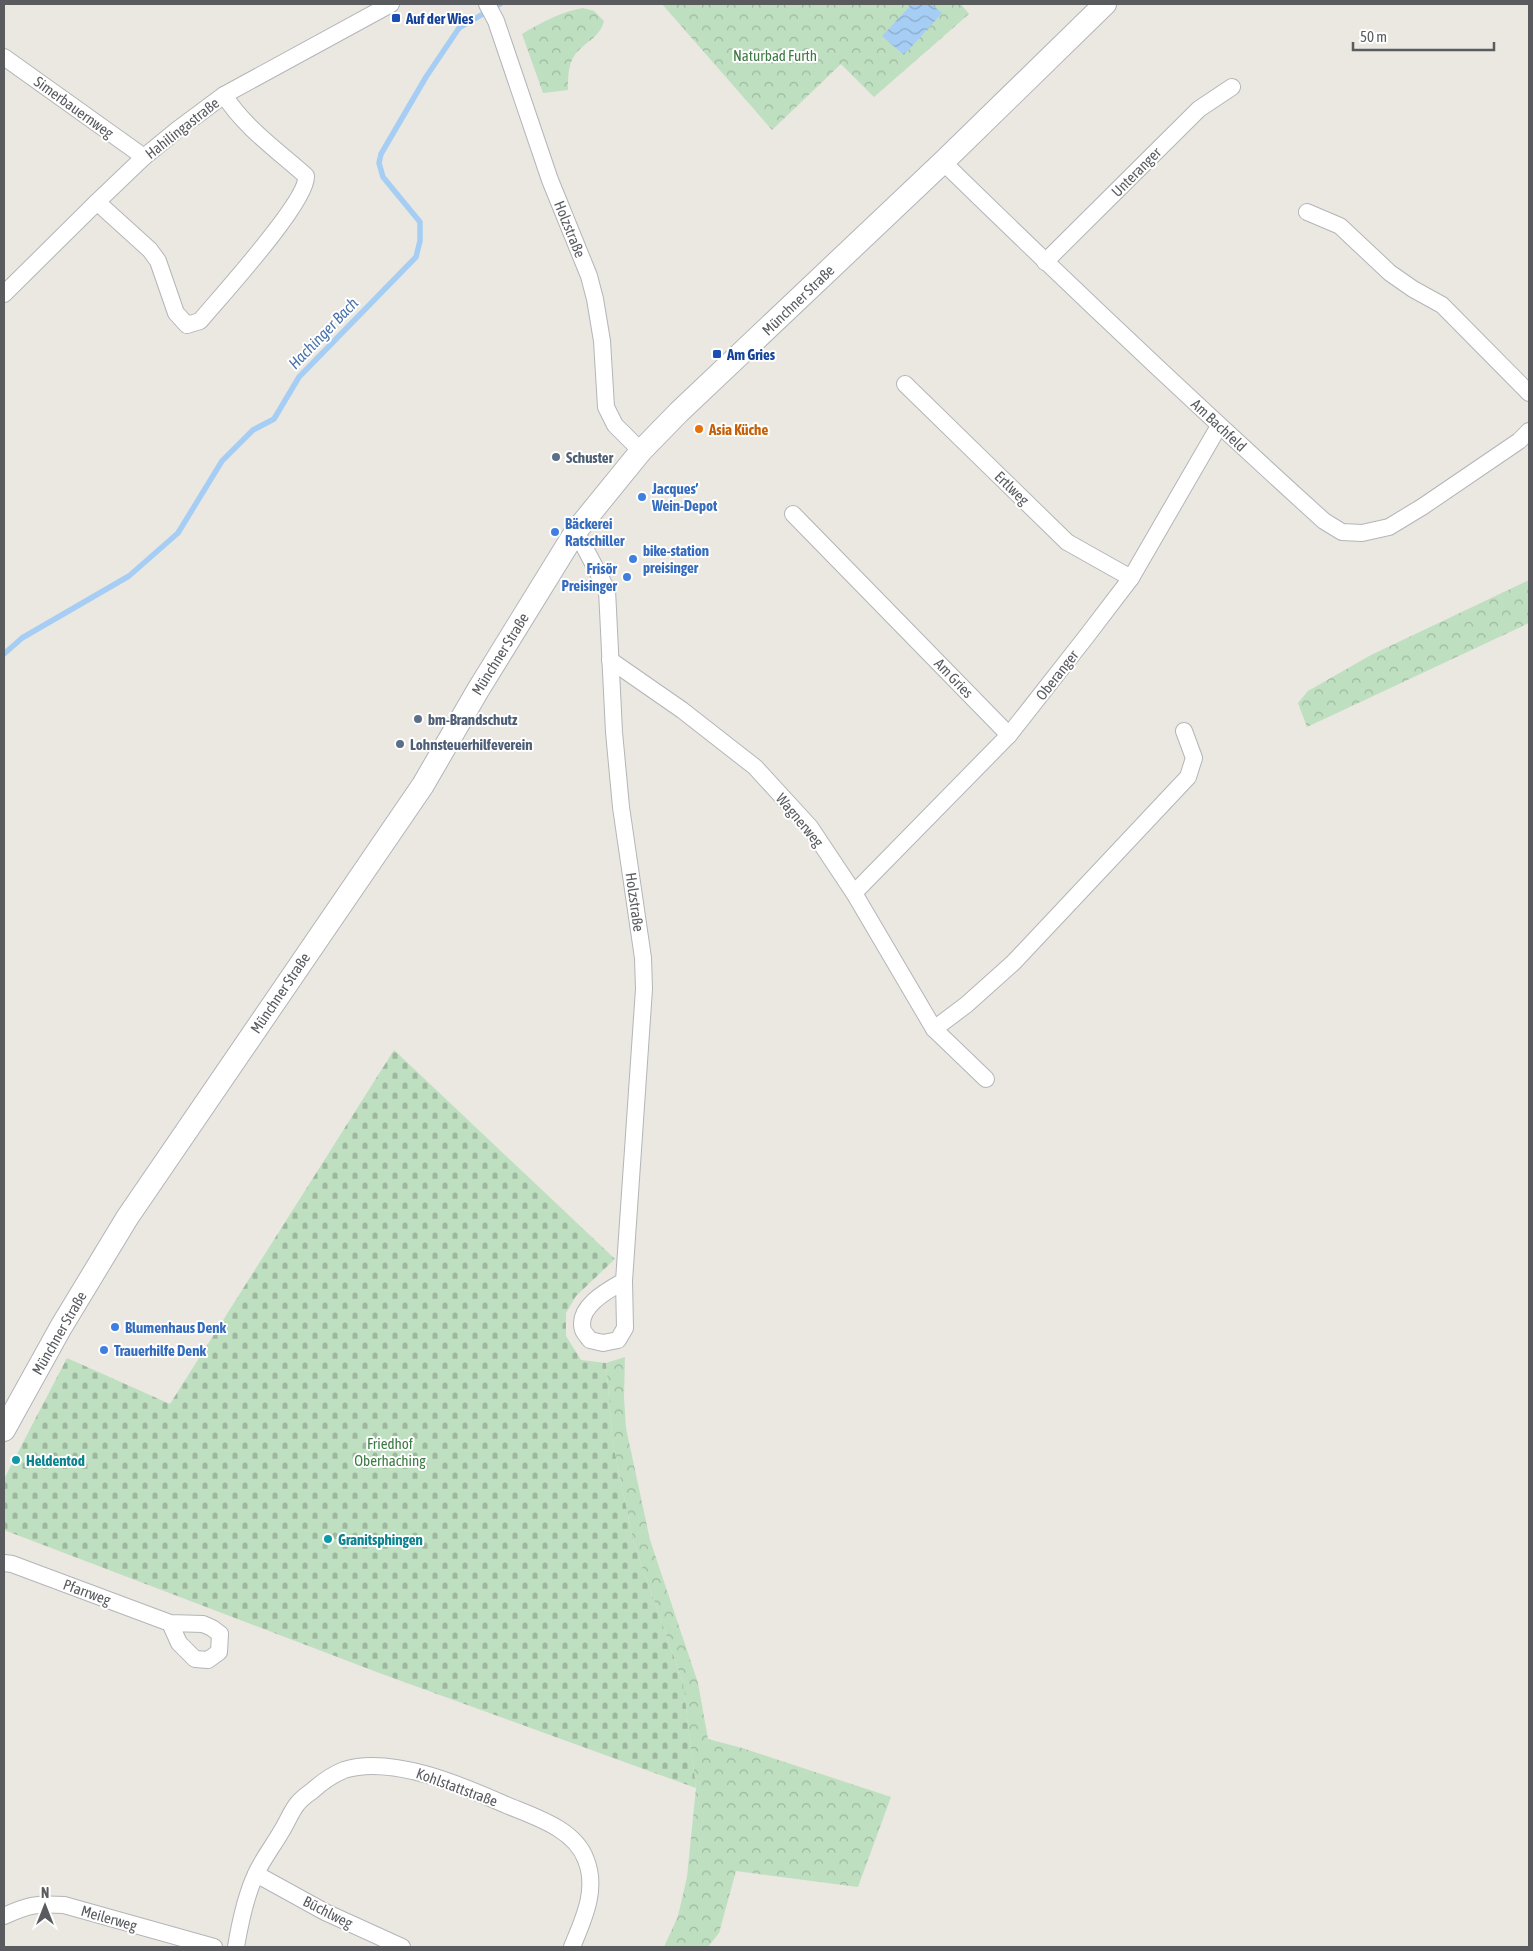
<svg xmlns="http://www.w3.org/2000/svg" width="1533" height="1951" viewBox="0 0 1533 1951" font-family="'Asap Condensed',sans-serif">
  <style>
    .forest { fill: url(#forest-crowns) }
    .cemetery { fill: url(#cemetery-stones) }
    .water { fill: url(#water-waves) }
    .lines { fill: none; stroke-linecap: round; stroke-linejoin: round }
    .stream { stroke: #a6cef4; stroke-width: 5.5 }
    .minor-casing { stroke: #b3b5b9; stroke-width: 18 }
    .secondary-casing { stroke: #b2b4b9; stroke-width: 24 }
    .minor { stroke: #fff; stroke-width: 16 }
    .secondary { stroke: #fff; stroke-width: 22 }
    .transit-dot { fill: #1a4fb4; stroke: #fff; stroke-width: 2 }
    .food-dot { fill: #e8710a; stroke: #fff; stroke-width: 2 }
    .service-dot { fill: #5c6f8a; stroke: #fff; stroke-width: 2 }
    .shop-dot { fill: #3f7fe0; stroke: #fff; stroke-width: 2 }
    .culture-dot { fill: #0f9aa8; stroke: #fff; stroke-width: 2 }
    .labels { text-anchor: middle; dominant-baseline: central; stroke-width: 4; stroke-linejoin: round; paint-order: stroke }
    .transit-label { font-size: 15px; font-weight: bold; fill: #164399; stroke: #fff; text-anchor: start }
    .park-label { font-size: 15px; fill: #3c7b43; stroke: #fff }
    .street-label { font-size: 15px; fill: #595b5f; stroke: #fff }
    .food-label { font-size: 15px; font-weight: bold; fill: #c56008; stroke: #fff; text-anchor: start }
    .service-label { font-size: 15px; font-weight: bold; fill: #4e5e75; stroke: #fff; text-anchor: start }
    .shop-label { font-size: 15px; font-weight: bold; fill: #366cbe; stroke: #fff; text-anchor: start }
    .culture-label { font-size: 15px; font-weight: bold; fill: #0d838f; stroke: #fff; text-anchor: start }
    .water-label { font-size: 16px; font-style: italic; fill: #4a74ab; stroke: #fff }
  </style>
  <defs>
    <pattern id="forest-crowns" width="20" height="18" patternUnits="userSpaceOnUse" patternTransform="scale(1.25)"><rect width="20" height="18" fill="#bfdfc1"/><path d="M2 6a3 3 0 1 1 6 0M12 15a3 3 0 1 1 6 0" fill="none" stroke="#9eb8a0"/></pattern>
    <pattern id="cemetery-stones" width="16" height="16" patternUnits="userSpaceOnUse" patternTransform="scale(1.25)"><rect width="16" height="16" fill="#bfdfc1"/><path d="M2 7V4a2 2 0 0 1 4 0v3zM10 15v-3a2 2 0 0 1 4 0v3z" fill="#9eb8a0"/></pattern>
    <pattern id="water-waves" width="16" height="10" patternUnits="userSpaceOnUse" patternTransform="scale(1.25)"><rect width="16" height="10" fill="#a6cef4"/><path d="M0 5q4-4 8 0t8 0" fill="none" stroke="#8aaac9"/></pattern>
  </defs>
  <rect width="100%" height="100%" fill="#eae8e0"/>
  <g class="forest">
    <polygon points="662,4 961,4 969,14 874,97 841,64 772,130"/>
    <path d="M583 8 594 11 604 21C600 36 589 40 579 50 568 60 568 76 568 90L543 93 522 34C542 22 561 12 583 8Z"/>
    <polygon points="1529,580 1529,623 1307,727 1298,703 1308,691 1371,655"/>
    <polygon points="625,1357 624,1397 626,1428 650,1540 698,1683 708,1739 742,1748 891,1797 858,1887 736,1871 719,1933 708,1947 664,1947 678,1916 687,1877 696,1788 683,1683 634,1544 613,1444 606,1363"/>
  </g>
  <polygon class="cemetery" points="394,1050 615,1259 576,1296 566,1313 566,1336 581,1360 606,1363 613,1444 634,1544 683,1683 696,1788 382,1674 4,1530 4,1479 67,1358 170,1404"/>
  <polygon class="water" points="912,4 931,4 942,13 904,55 882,36"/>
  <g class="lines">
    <polyline class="stream" points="4,654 22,638 129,576 178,533 222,461 253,430 274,419 299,377 416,257 420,241 420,222 383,177 379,163 381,154 426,77 459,28 500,4"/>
    <defs>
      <g id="minor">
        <polyline points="487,4 496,21 550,180 589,276 595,299 602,341 606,407 615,425 641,451"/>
        <polyline points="4,57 144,157"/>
        <path d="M943 162C1068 284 1195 404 1324 521L1342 532 1362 533 1389 527 1422 507 1519 441 1529 431"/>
        <path d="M97 202 150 250 158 261 176 313 187 325 200 321C220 297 309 200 306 176 278 151 244 127 224 95"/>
        <polyline points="1307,212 1340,226 1390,273 1413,289 1442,305 1529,393"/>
        <polyline points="1045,262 1199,109 1232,87"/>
        <polyline points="4,294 97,202 144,157 177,130 224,95 391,4"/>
        <polyline points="905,384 1067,542 1131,578"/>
        <polyline points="793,514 1009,735"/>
        <path d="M576 531 607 590 614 732 621 807 643 958 644 989 624 1281 625 1328 618 1340 603 1343 590 1340C588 1337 584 1333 583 1330 576 1307 608 1290 624 1281"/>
        <polyline points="610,660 682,710 755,767 810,827 854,893 934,1029 986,1079"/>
        <polyline points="854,893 1009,735 1086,637 1131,578 1219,426"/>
        <polyline points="934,1029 966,1005 1013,963 1188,777 1194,758 1184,731"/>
        <polyline points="4,1563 12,1564 170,1623 203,1624 212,1628 220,1634 219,1652 208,1660 195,1659 179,1643 170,1623"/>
        <polyline points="256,1874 325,1912 402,1947"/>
        <path d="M4 1916C28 1905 38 1903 64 1905L214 1947"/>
        <path d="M236 1947C240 1923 245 1897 256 1874 262 1860 273 1846 281 1832 287 1823 291 1811 298 1803 302 1798 308 1794 312 1791 322 1782 332 1775 344 1770 391 1755 461 1785 504 1804 532 1816 575 1828 586 1860 598 1890 583 1920 572 1947"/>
      </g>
      <polyline id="secondary" points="4,1430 61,1327 127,1218 423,785 478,690 576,531 641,451 679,412 943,162 1105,4"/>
    </defs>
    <use href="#minor" class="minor-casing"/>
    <use href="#secondary" class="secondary-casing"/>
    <use href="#minor" class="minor"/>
    <use href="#secondary" class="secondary"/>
  </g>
  <g class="transit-dot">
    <rect x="391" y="13" width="10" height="10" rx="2.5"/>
    <rect x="712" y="349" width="10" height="10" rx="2.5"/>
  </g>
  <circle class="food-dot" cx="699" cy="429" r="5"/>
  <g class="service-dot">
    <circle cx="556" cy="457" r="5"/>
    <circle cx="418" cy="719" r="5"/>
    <circle cx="400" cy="744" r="5"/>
  </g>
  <g class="shop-dot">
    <circle cx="642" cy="497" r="5"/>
    <circle cx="555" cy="532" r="5"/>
    <circle cx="633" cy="559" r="5"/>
    <circle cx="627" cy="577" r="5"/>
    <circle cx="115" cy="1327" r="5"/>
    <circle cx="104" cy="1350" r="5"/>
  </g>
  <g class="culture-dot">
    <circle cx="16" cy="1460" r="5"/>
    <circle cx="328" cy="1539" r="5"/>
  </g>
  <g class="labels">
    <g class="transit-label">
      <text x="406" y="18">Auf der Wies</text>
      <text x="727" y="354">Am Gries</text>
    </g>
    <g class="park-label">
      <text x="775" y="55">Naturbad Furth</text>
      <text x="390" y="1443">Friedhof<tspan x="390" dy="17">Oberhaching</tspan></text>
    </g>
    <g class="street-label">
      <text transform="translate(74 107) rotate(36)">Simerbauernweg</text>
      <text transform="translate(182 128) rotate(-38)">Hahilingastraße</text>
      <text transform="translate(1136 172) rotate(-45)">Unteranger</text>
      <text transform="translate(570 229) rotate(68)">Holzstraße</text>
      <text transform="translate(798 300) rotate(-44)">Münchner Straße</text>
      <text transform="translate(1219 425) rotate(43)">Am Bachfeld</text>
      <text transform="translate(1012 488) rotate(44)">Ertlweg</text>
      <text transform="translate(500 654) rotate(-58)">Münchner Straße</text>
      <text transform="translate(1057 675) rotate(-52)">Oberanger</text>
      <text transform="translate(954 678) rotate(46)">Am Gries</text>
      <text transform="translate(800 820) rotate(50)">Wagnerweg</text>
      <text transform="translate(635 902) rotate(82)">Holzstraße</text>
      <text transform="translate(280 993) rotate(-56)">Münchner Straße</text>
      <text transform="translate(59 1333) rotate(-60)">Münchner Straße</text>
      <text transform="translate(87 1592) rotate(20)">Pfarrweg</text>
      <text transform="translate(457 1787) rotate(20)">Kohlstattstraße</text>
      <text transform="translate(328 1912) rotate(27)">Büchlweg</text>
      <text transform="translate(109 1918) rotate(16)">Meilerweg</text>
    </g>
    <g class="food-label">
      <text x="709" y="429">Asia Küche</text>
    </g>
    <g class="service-label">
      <text x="566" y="457">Schuster</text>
      <text x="428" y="719">bm-Brandschutz</text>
      <text x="410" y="744">Lohnsteuerhilfeverein</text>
    </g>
    <g class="shop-label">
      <text x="652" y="488">Jacques’<tspan x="652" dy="17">Wein-Depot</tspan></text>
      <text x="565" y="523">Bäckerei<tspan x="565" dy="17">Ratschiller</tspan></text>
      <text x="643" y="550">bike-station<tspan x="643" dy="17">preisinger</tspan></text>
      <text x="617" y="568" text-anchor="end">Frisör<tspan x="617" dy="17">Preisinger</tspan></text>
      <text x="125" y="1327">Blumenhaus Denk</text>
      <text x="114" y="1350">Trauerhilfe Denk</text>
    </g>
    <g class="culture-label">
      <text x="26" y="1460">Heldentod</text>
      <text x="338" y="1539">Granitsphingen</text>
    </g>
    <g class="water-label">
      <text transform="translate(323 333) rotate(-46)">Hachinger Bach</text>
    </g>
  </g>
  <rect width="1533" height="1951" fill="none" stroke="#595b5f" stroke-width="10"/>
  <g transform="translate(45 1906)" stroke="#ffffff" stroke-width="4" paint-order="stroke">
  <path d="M0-4L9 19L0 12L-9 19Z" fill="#595b5f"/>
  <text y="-8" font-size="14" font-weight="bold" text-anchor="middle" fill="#595b5f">N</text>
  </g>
  <path d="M1353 42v8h141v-8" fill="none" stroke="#595b5f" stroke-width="2.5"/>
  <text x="1360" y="42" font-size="15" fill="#595b5f" stroke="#ffffff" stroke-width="4" paint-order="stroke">50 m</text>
</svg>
